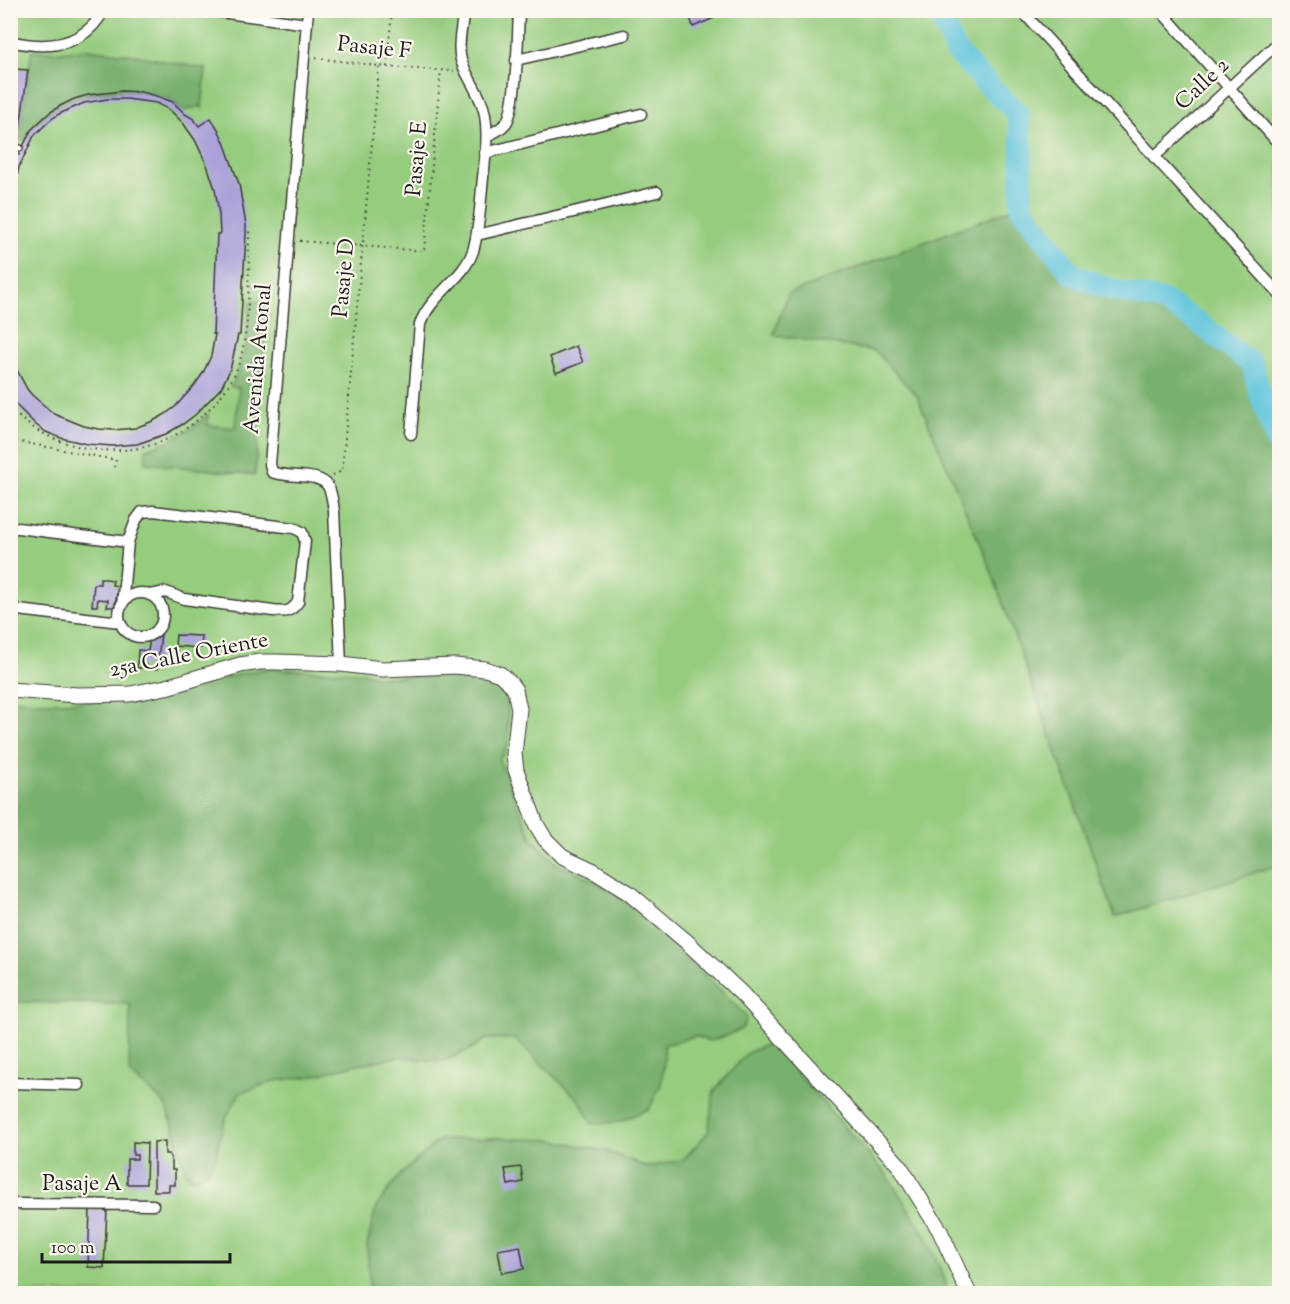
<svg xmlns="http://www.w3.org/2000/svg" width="1290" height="1304" viewBox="0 0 1290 1304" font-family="'Sorts Mill Goudy',serif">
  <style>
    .green { fill: #95cc7e; stroke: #58744d; stroke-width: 1.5 }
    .forest { fill: #78b06d; stroke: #4a6644; stroke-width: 1.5 }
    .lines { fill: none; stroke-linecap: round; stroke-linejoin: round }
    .river { stroke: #60c5dd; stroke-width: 22 }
    .building { fill: #aaa1d9 }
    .lane-casing { stroke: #3c3935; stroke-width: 8 }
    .street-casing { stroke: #3c3935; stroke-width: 13 }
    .secondary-casing { stroke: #3c3935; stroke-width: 17 }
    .path { stroke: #3c3935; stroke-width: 2; stroke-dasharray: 1.5 4.5; stroke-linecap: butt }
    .lane { stroke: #fff; stroke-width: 5 }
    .street { stroke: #fff; stroke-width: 10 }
    .secondary { stroke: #fff; stroke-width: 15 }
    .labels { text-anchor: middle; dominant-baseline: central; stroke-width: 4.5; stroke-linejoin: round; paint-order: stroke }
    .street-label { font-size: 22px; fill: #1c1c1c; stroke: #fbf7ec }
  </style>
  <rect width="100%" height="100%" fill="#fbf7ec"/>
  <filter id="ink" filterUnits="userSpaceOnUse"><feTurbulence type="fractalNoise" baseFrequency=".0167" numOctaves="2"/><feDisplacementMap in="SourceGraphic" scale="12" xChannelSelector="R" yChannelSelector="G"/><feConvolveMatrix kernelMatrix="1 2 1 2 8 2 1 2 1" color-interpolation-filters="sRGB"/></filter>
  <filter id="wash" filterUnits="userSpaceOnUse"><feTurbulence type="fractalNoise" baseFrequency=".008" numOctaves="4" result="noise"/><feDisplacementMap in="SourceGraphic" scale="24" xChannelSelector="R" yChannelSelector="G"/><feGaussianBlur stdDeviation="1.35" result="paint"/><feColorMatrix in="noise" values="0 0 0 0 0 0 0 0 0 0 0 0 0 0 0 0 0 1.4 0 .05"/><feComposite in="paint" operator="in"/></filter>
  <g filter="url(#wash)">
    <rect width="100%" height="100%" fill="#f1e0c2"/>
    <rect class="green" x="11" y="11" width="1268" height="1282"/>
    <g class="forest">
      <path d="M88 49 135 55 206 69 202 108 200 106 183 111C179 107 175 102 169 99 163 95 154 94 147 93 104 85 46 98 25 140L15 138 20 126 32 50 60 52Z"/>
      <polygon points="1014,208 1068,281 1163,306 1244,365 1274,445 1279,449 1279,865 1115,917 992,573 917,396 875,351 773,335 788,294"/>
      <path d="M250 302 268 303 255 475 145 463 146 449C169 442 192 431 208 414L207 425 235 428 239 388 231 387 238 372 246 346Z"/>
      <polygon points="262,669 362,672 380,677 443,676 478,677 495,683 504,694 508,712 508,746 499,760 533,840 558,865 577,872 610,890 638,911 688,958 747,1017 743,1028 726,1036 709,1041 695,1036 664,1045 664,1061 661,1085 649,1109 619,1122 592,1124 580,1101 515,1039 486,1039 469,1050 444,1061 398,1057 358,1064 313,1076 274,1081 240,1093 227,1116 220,1136 216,1157 208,1171 193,1179 185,1172 173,1126 164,1103 129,1073 130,1004 11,1002 11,699 42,702 120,701 176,693 216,680"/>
      <polygon points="770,1043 887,1175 926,1236 946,1282 946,1293 370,1293 367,1245 376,1207 399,1176 439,1140 496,1138 552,1140 606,1151 647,1167 683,1160 708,1132 714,1091 747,1053"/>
    </g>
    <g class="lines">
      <polyline class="river" points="938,10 955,50 983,80 1018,114 1022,148 1021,207 1072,274 1110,289 1163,301 1196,321 1252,364 1261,396 1277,442 1280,444"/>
    </g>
    <g id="blocks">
      <g class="building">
        <polygon points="688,10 711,10 714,18 693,27"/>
        <polygon points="10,64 15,65 14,69 28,70 20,127 10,125"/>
        <polygon points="122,91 142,92 159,97 173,102 185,114 194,119 199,126 211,118 218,129 224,142 239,184 246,225 246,234 240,335 238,335 230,370 221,388 195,415 183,424 166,434 137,444 112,446 87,444 61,438 46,432 36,425 19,408 10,397 10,349 12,348 17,370 27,389 32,395 54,414 84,426 98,429 114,430 135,428 153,421 164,415 175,407 194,386 203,373 211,356 215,334 213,334 217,234 220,234 219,214 215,189 207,165 195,140 183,123 170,110 156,103 127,99 107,99 84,103 59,114 49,121 34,136 19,167 14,191 12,231 10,231 10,154 19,155 31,130 49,113 60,106 74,99 88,95"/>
        <polygon points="576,346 583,362 556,373 550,357"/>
        <polygon points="100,578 113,580 112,585 118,586 115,605 113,607 107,607 108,600 98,599 97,606 92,606 94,584 100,584"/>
        <polygon points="161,633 157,669 147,668 147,665 142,665 142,668 137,668 138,650 148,651 150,639"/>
        <polygon points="176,635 202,636 201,648 175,646"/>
        <polygon points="165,1141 165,1154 169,1154 172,1162 172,1170 175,1170 175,1185 169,1185 169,1191 154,1191 154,1142"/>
        <polygon points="133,1142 147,1143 146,1184 127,1184 127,1159 137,1159 137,1155 133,1155"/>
        <polygon points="521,1167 523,1182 508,1185 505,1169"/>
        <polygon points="90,1209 107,1210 104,1268 88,1267"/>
        <polygon points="520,1246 524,1269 502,1273 498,1250"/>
      </g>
    </g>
  </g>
  <g filter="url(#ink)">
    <use href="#blocks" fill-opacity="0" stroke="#3c3935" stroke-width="1.5"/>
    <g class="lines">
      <defs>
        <polyline id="lane" points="10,146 20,148"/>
        <g id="street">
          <polyline points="205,10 307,24"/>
          <path d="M308 10 270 464 272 472C288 479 321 471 329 488 332 495 333 504 334 511L341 664"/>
          <polyline points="1021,10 1280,295"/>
          <polyline points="1160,10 1280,145"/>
          <path d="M10 41C47 50 84 47 104 10"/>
          <polyline points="516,60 624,35"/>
          <path d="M487 136C495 132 501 129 506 123 517 108 518 32 519 10"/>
          <polyline points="485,153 641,114"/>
          <polyline points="1154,157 1280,41"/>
          <polyline points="477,235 657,192"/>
          <path d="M411 434 420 324C432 293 463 280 473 251 479 230 480 209 482 188 484 164 489 139 485 115 482 95 467 79 461 60 457 46 462 26 464 10"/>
          <polyline points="10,527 128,542"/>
          <circle cx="141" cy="615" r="22"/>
          <path d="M122 606 128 542 136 520 142 512 153 511 294 528 302 532 305 541 298 602C290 613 285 612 273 611L184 599 166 592 150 595"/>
          <polyline points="10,609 120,622"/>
          <polyline points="10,1083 79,1085"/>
          <polyline points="10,1204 153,1205"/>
        </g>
        <polyline id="secondary" points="10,690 78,695 130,694 166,687 240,665 260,662 276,662 341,664 382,669 455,666 485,669 500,674 510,683 515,690 519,709 514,754 516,770 536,824 545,839 562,856 594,871 629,893 687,942 742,994 899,1165 940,1231 969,1294"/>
      </defs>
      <use href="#lane" class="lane-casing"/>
      <use href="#street" class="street-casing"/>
      <use href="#secondary" class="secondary-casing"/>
      <g class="path">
        <polyline points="316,58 387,67 454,71"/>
        <polyline points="387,67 392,10"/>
        <polyline points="300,241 424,251 441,70"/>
        <path d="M10 408C29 429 54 441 81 447 130 457 175 445 210 408 221 397 230 385 236 371 252 333 248 272 249 231"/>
        <polyline points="10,440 116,460 114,467"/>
        <polyline points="333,475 342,471 379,66"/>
      </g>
      <use href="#lane" class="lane"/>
      <use href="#street" class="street"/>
      <use href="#secondary" class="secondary"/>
    </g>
  </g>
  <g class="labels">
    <g class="street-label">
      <text transform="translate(374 49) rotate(6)">Pasaje F</text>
      <text transform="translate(1203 85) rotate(-43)">Calle 2</text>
      <text transform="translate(418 159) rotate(-85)">Pasaje E</text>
      <text transform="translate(345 278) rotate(-85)">Pasaje D</text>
      <text transform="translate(259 359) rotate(-85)">Avenida Atonal</text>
      <text transform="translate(189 656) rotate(-11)">25a Calle Oriente</text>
      <text x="82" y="1185">Pasaje A</text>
    </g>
  </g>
  <rect width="1290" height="1304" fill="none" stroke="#fbf7ec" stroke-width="36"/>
  <path d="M42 1253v9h188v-9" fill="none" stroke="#1c1c1c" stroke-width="3"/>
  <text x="51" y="1253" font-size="18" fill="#1c1c1c" stroke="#fbf7ec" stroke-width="4.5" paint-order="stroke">100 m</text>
</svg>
